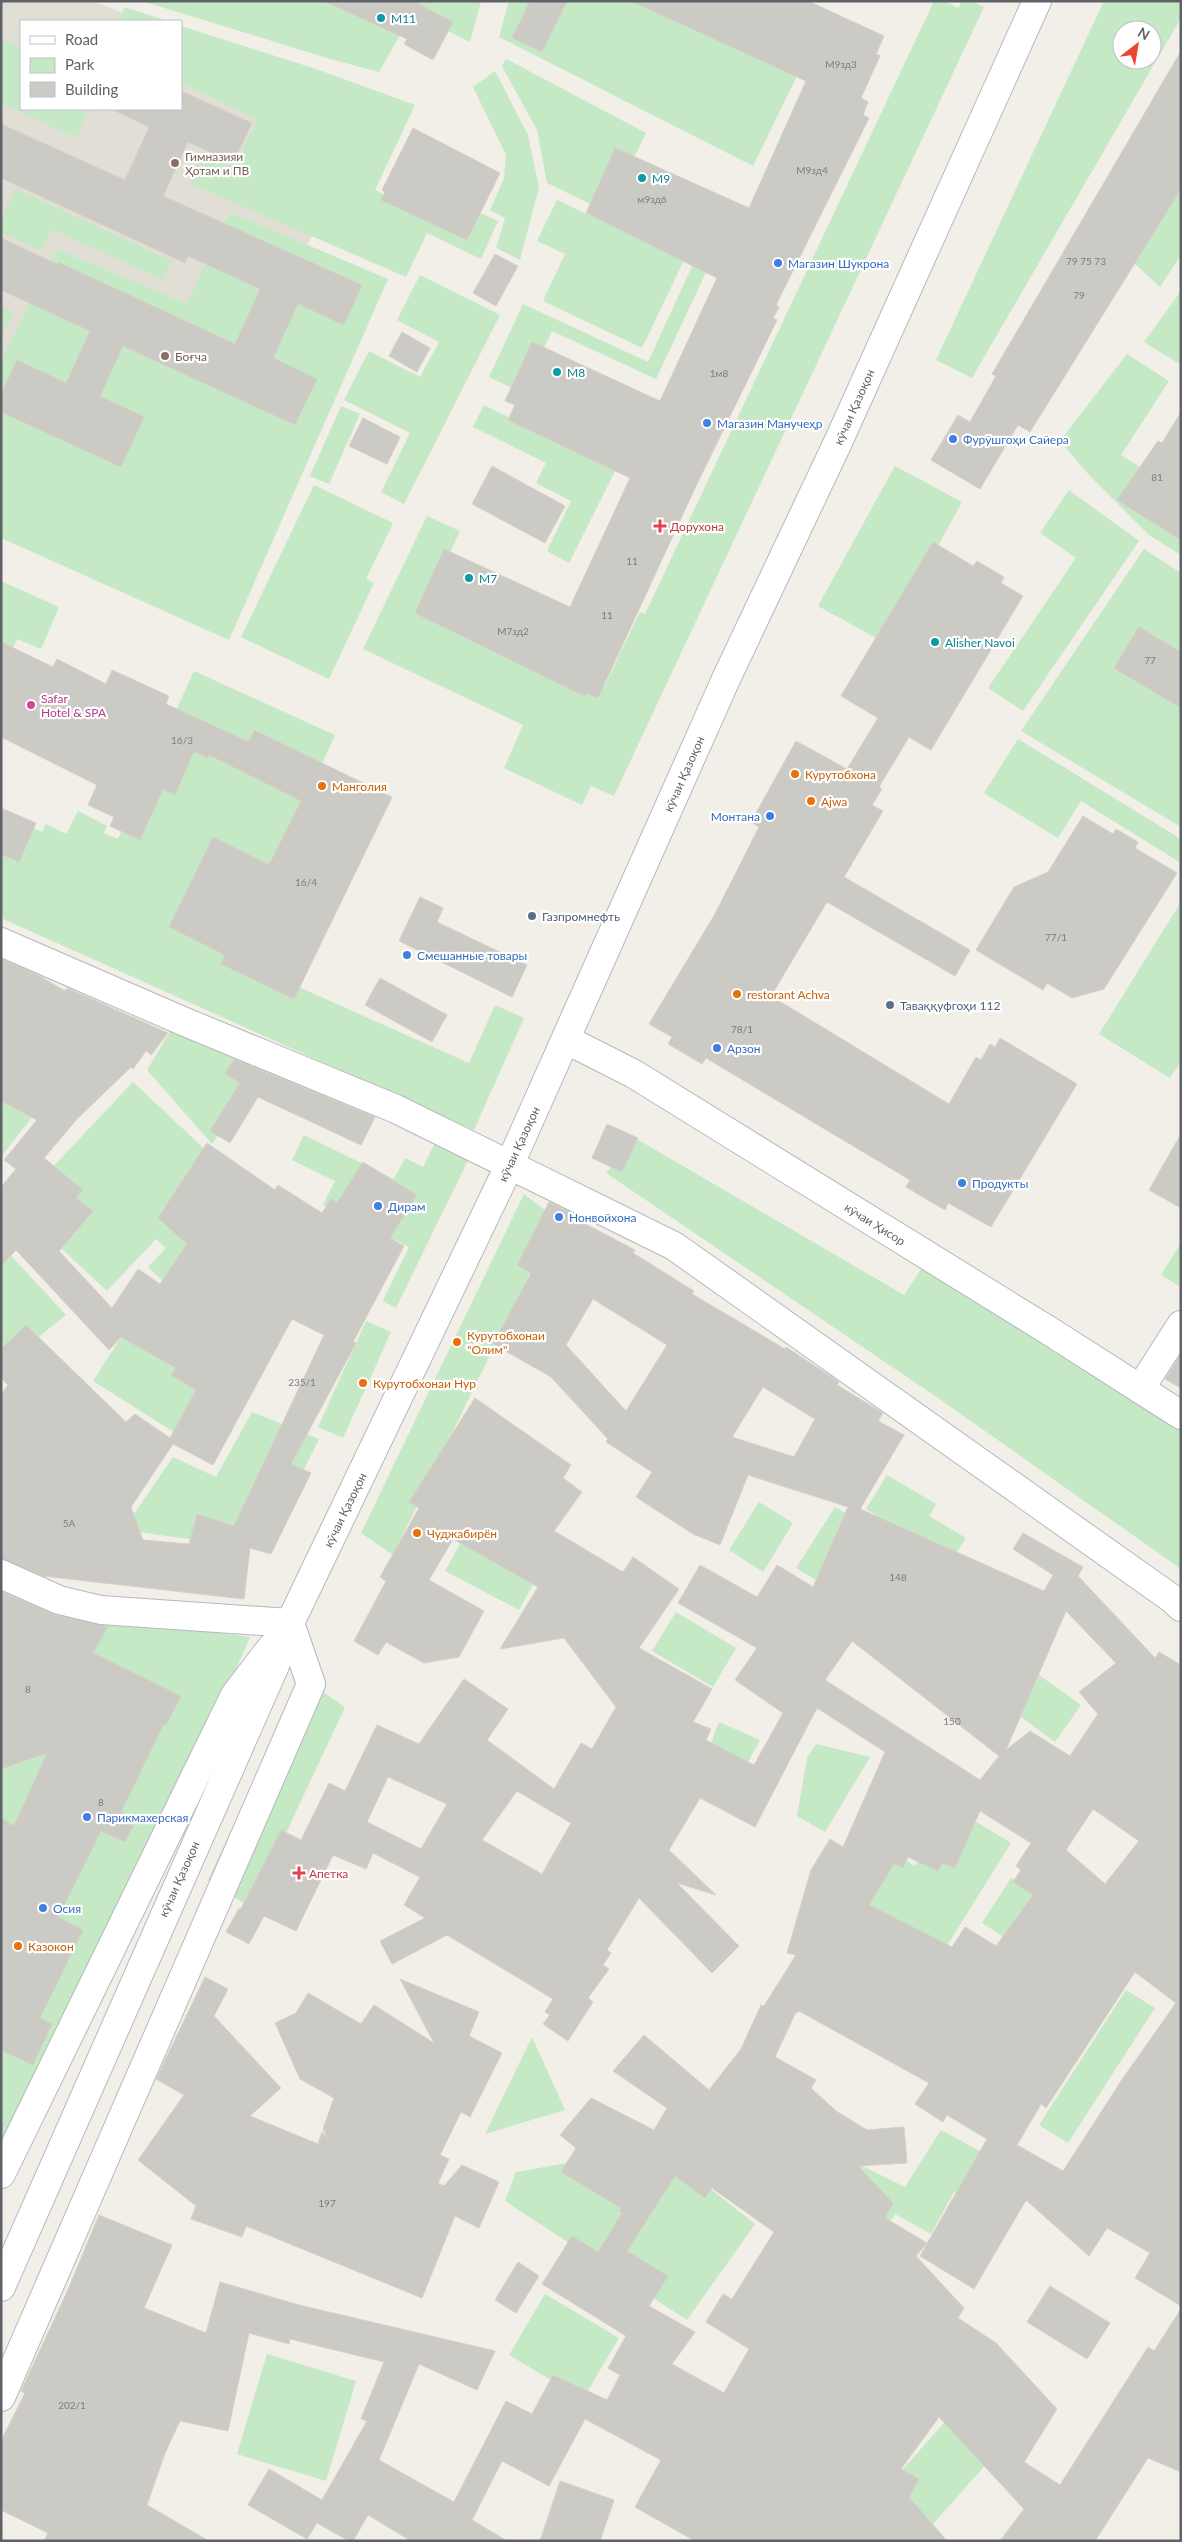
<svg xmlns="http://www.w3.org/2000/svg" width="1182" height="2542" viewBox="0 0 1182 2542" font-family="Lato,sans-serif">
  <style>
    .education { fill: #e1ded6 }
    .green { fill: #c5e8c5; fill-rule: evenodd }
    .building { fill: #cccac5; stroke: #d6d1c6; fill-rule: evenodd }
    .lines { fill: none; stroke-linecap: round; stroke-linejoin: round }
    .minor-casing { stroke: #b5b8bc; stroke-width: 30 }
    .tertiary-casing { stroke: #b5b8bc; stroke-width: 30 }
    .minor { stroke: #fff; stroke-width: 28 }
    .tertiary { stroke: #fff; stroke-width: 28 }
    .culture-dot { fill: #0f9aa8; stroke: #fff; stroke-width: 2 }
    .education-dot { fill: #8d6e63; stroke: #fff; stroke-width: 2 }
    .shop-dot { fill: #3f7fe0; stroke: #fff; stroke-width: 2 }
    .health-dot { fill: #e0444e; stroke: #fff; stroke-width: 2 }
    .hotel-dot { fill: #d1479c; stroke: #fff; stroke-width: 2 }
    .food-dot { fill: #e8710a; stroke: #fff; stroke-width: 2 }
    .service-dot { fill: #5c6f8a; stroke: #fff; stroke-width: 2 }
    .labels { text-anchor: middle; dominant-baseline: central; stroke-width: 4.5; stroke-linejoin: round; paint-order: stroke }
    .number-label { font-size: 10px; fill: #7a7d7f }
    .culture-label { font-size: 12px; fill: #0d838f; stroke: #fff; text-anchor: start }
    .education-label { font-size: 12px; fill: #785e54; stroke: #fff; text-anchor: start }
    .shop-label { font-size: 12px; fill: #366cbe; stroke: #fff; text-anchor: start }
    .street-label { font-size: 12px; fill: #5f6368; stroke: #fff }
    .health-label { font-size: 12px; fill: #be3a42; stroke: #fff; text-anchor: start }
    .hotel-label { font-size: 12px; fill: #b23c85; stroke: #fff; text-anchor: start }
    .food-label { font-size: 12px; fill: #c56008; stroke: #fff; text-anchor: start }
    .service-label { font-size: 12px; fill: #4e5e75; stroke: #fff; text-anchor: start }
  </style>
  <rect width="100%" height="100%" fill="#f1efe8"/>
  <polygon class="education" points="1,1 93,1 143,21 21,21 21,109 181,109 181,37 374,115 307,245 230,212 188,305 57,249 1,365"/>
  <g class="green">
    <polygon points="142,1 347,1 404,28 379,72 330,59"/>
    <polygon points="388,1 481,1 470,42"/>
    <polygon points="509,1 645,1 799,72 753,166 499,37"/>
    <polygon points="934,1 944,1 958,8 962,1 972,1 984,7 614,796 591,786 582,805 504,768 523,725 363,649 427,516 460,531 426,603 604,687 640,612 645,614"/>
    <path d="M1104 1H1181V18L972 378 936 360ZM1122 30H1152V60H1122Z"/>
    <polygon points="124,7 168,21 120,21"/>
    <polygon points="181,26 316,69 415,105 375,190 406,206 417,184 498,221 481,259 427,233 406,277 189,183 202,153 235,168 257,119 181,83"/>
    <polygon points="1,39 21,48 21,109 90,109 76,138 1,103"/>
    <polygon points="506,59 646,133 607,212 547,183 537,130 502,66"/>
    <polygon points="495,71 528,135 539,187 520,260 496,248 505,218 490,210 504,178 506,155 473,87"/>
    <polygon points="1181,183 1181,255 1160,287 1132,261"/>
    <polygon points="16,189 172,261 163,280 52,229 42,251 1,232 1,221"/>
    <polygon points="557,200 684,260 642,348 543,301 565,254 537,241"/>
    <polygon points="230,212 388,279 229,640 1,538 1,360 57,249 187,304"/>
    <polygon points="694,262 708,268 656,379 552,331 523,393 489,377 523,304 648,362"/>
    <polygon points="420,275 500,315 404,504 381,492 410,433 344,400 369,351 420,377 439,342 397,320"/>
    <polygon points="1181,291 1181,365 1144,342"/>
    <polygon points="1,307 14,312 1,338"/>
    <polygon points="1127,354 1169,381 1121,455 1181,493 1181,555 1149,535 1090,476 1060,441"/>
    <polygon points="484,405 615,471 569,563 547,551 571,501 536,483 546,463 473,427"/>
    <polygon points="341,406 360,414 329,484 310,476"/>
    <polygon points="895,466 962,502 885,643 818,606"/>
    <polygon points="314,485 393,523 366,579 374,583 329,679 241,637"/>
    <polygon points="1069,490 1139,541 1023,711 988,688 1076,558 1040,533"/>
    <polygon points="1144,549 1181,573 1181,827 1021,731"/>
    <polygon points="1,581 59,607 41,649 17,639 1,675"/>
    <polygon points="194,671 335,735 234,958 469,1063 495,1005 524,1018 474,1130 1,918 1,814 42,832 46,824 66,834 78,811 107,826 104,833 118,839"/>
    <polygon points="1018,739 1181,839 1181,863 1081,801 1058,838 984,793"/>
    <polygon points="1181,902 1181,1061 1170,1078 1099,1034"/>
    <polygon points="1,1016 32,1117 1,1157"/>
    <polygon points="177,1020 255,1055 236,1110 212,1144 147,1070"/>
    <polygon points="133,1082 259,1200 174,1291 148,1267 166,1248 156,1239 107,1291 16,1206"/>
    <polygon points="440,1133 473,1150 396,1308 383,1301 409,1247 323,1205 335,1181 292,1160 304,1135 394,1179 405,1158 423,1167"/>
    <polygon points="635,1138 904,1295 922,1268 1181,1415 1181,1569 938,1398 606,1173"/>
    <polygon points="524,1194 556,1219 393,1555 361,1533"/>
    <polygon points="1181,1243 1181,1287 1161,1275"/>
    <polygon points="5,1249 66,1315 1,1367 1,1253"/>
    <polygon points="366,1321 391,1332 343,1438 318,1427"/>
    <polygon points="123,1334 206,1387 177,1434 93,1381"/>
    <polygon points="252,1412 319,1439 298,1481 246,1530 211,1542 123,1530 173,1457 216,1477"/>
    <polygon points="887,1475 936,1504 929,1516 966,1538 955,1555 917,1540 866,1509"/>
    <polygon points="759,1502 793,1523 763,1572 729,1550"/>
    <polygon points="835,1507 855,1519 816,1580 796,1568"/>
    <polygon points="466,1533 539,1573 519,1610 445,1571"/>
    <polygon points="1,1603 22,1614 96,1617 250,1637 107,1964 25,2135 1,2136"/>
    <polygon points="676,1612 736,1648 713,1687 652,1651"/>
    <polygon points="1032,1670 1081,1705 1055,1742 1006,1706"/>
    <polygon points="302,1678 345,1707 251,1908 208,1880"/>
    <polygon points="719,1722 760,1740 736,1784 701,1770"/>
    <polygon points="816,1744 870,1757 825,1832 797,1816 807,1758"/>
    <polygon points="952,1807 1011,1843 905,2013 831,1967 899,1856 915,1866"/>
    <polygon points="1011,1878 1051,1904 1063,1975 982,1923"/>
    <polygon points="1126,1990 1155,2008 1068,2143 1039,2125"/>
    <polygon points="532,2037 565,2110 485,2134"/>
    <polygon points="941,2130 1002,2163 977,2205 954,2192 931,2234 895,2214 874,2247 854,2162 905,2187"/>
    <polygon points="573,2162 680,2165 755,2224 687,2320 505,2201 516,2172"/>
    <polygon points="545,2294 619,2338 583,2399 509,2355"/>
    <polygon points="267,2354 356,2381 326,2481 237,2454"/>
    <polygon points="960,2405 1004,2444 918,2541 862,2515"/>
  </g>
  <g class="building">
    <polygon points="324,1 413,1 453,22 433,60 404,44 407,39"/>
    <polygon points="530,1 567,1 542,52 512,38"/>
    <polygon points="631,1 808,1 884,36 876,54 880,56 861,98 868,102 863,115 869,118 776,305 779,307 773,318 777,320 696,486 598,698 586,693 584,696 415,613 444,549 570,607 630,478 508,420 515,405 505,401 532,342 660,401 717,278 586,213 615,148 749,208 806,81"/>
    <polygon points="1181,51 1181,189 1030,432 1018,425 980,489 931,460 958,415 970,422 996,376 992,374"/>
    <polygon points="181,91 252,123 233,163 188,142 163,196 362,285 344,325 298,304 273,358 317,379 295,425 123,346 100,396 144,417 121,467 1,412 1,394 17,360 66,383 90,331 1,290 1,238 57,264 58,262 235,344 260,289 188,256 185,263 1,178 1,124 125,180 149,127 111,109 181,109"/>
    <polygon points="413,128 500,173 467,240 381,200 385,192 382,190"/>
    <polygon points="495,254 518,266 496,306 473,293"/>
    <polygon points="402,332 430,348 417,372 389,356"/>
    <polygon points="1181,412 1181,540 1117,500 1158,441 1162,443"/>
    <polygon points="363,418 400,437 387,464 349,446"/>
    <polygon points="492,466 565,506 545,543 472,504"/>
    <polygon points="933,542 973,566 977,561 1004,577 1001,583 1023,596 931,750 909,737 879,787 882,789 872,805 883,811 844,877 970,950 955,976 827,902 771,996 949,1104 976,1057 981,1060 990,1044 995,1047 1000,1038 1077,1084 991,1227 948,1203 945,1210 906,1187 910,1180 706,1058 702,1064 668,1044 672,1037 649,1024 715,914 759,827 751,822 796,741 847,769 878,718 841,696"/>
    <polygon points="1139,627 1181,652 1181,708 1114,668"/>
    <polygon points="1,642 53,667 57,659 106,684 112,670 169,696 166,704 249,742 254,730 392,797 294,999 221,964 225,955 169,927 213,837 269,865 301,801 209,755 208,758 194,751 175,795 163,789 140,840 110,826 114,817 88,805 97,785 1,737"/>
    <polygon points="1,808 36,823 19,862 1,854"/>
    <polygon points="1083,816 1113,834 1116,829 1138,842 1135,848 1177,873 1104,989 1072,998 1047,983 1043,990 976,950 1014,887 1048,872"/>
    <polygon points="420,897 443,908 437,922 527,965 512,997 399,941"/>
    <path d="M1 959 38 975 65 991 67 988 168 1033 151 1055 146 1051 133 1069 131 1067 77 1119 44 1158 83 1190 76 1198 93 1211 59 1251 112 1308 138 1269 160 1284 187 1244 158 1218 207 1143 275 1190 278 1185 322 1213 331 1199 337 1203 363 1162 417 1195 390 1238 404 1246 353 1342 356 1343 291 1464 311 1473 271 1554 250 1548 244 1599 43 1576 1 1559V1395L8 1385 1 1378V1349L26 1325 126 1422 135 1414 170 1438 196 1390 171 1375 176 1368 121 1337 109 1350 16 1250 1 1266V1187L16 1169 4 1160 37 1120 1 1101ZM292 1319 324 1335 234 1526 197 1514 189 1544 143 1540 131 1507 173 1444 213 1465Z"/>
    <polygon points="380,978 447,1015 432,1042 365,1005"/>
    <polygon points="234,1059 375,1117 361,1145 258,1097 230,1143 210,1131 240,1083 225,1074"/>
    <polygon points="607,1124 638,1138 622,1172 592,1158"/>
    <polygon points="1181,1134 1181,1208 1149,1190"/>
    <path d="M549 1202 578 1216 576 1219 635 1250 633 1253 694 1291 692 1294 785 1349 786 1347 839 1382 837 1385 883 1413 878 1421 904 1435 860 1509 1044 1591 1053 1575 1013 1549 1023 1533 1083 1567 1078 1576 1155 1658 1159 1652 1181 1665V2306L1135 2278 1150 2253 1107 2228 1089 2256 1026 2200 974 2289 920 2256 987 2139 947 2115 943 2122 915 2104 929 2083 799 2011 795 2014 775 2057 816 2080 811 2088 836 2111 867 2130 904 2127 907 2163 858 2166 893 2203 885 2218 927 2243 916 2256 964 2308 958 2318 996 2343 1057 2409 1024 2462 1060 2485 1148 2347 1154 2351 1181 2309V2472L1148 2458 1095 2541H1000L1024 2509 939 2417 901 2469 919 2479 909 2497 947 2541H695L635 2507 661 2460 585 2419 549 2486 502 2461 472 2520 507 2541H411L368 2515 353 2541H349L317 2523 307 2539 248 2505 269 2469 322 2500 367 2421 361 2419 384 2362 290 2339 289 2344 249 2333 228 2431 180 2421 165 2453 147 2505 209 2541H44L48 2533 1 2510V2441L25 2393 21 2391 67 2292 99 2215 172 2245 144 2308 206 2333 220 2282 299 2305 495 2351 477 2390 419 2364 379 2460 454 2502 506 2401 532 2414 553 2375 607 2400 620 2375 608 2368 626 2336 542 2284 572 2236 598 2252 622 2213 619 2211 621 2208 561 2172 576 2148 560 2135 591 2098 654 2130 667 2108 613 2071 644 2035 709 2090 741 2049 761 2005 764 2006 796 1955 787 1953 811 1870 830 1839 843 1847 885 1752 817 1708 755 1827 700 1798 669 1850 716 1895 677 1883 739 1946 712 1973 639 1898 607 1950 611 1953 603 1965 609 1969 588 1998 593 2002 568 2041 543 2024 550 2015 545 2012 553 1999 447 1935 392 1964 380 1941 425 1918 404 1905 420 1877 373 1853 366 1869 333 1855 296 1931 264 1916 249 1944 226 1932 239 1908 241 1909 281 1830 301 1840 329 1783 345 1791 377 1725 419 1744 464 1679 508 1709 487 1740 554 1789 581 1743 592 1749 616 1707 564 1638 500 1649 538 1587 453 1539 429 1580 484 1611 459 1657 424 1663 386 1642 378 1655 354 1641 386 1581 380 1577 419 1508 409 1502 475 1398 571 1465 563 1478 582 1492 554 1531 623 1572 633 1557 679 1589 639 1648 712 1689 693 1722 711 1729 706 1740 754 1765 783 1713 735 1680 757 1648 678 1603 700 1565 757 1597 777 1565 813 1587 848 1507 748 1475 720 1545 693 1534 636 1497 652 1472 606 1442 608 1439 551 1377 493 1344 531 1273 517 1265ZM593 1299 667 1345 626 1411 566 1345ZM763 1387 815 1419 794 1457 732 1437ZM1066 1611 1116 1663 1079 1692 1098 1714 1070 1756 1030 1731 1006 1750ZM852 1641 999 1756 980 1780 825 1680ZM388 1777 447 1804 421 1849 367 1822ZM517 1791 571 1823 542 1874 482 1840ZM1093 1809 1139 1841 1105 1884 1066 1850ZM980 1811 1031 1843 1016 1866 1021 1870 1013 1882 1033 1895 996 1946 965 1927 952 1947 869 1905 894 1864 903 1868 908 1857 938 1871 942 1863 955 1868ZM1135 1972 1176 2003 1123 2078 1063 2171 1017 2145 1041 2104 1046 2108ZM675 2176 705 2198 712 2188 774 2232 732 2299 723 2294 706 2322 749 2349 724 2393 672 2364 695 2332 649 2306 668 2276 627 2251Z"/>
    <polygon points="1181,1354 1181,1388 1165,1379"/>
    <polygon points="1,1591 55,1615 108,1626 93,1653 181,1696 166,1725 164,1724 121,1812 136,1820 125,1842 101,1831 58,1917 83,1930 40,2018 52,2024 33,2065 1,2050 1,1818 14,1826 47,1753 1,1769"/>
    <polygon points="205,1977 228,1989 214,2016 281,2088 250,2116 318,2144 322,2132 328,2139 323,2129 334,2098 300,2079 275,2023 296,2013 308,1993 361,2024 374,2005 434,2043 400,1979 479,2012 469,2036 502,2053 470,2117 461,2112 440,2155 449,2159 438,2183 444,2186 462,2165 499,2182 479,2228 455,2216 422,2298 246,2226 242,2237 191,2219 196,2206 138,2160 184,2095 156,2079"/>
    <polygon points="518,2262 539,2276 516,2313 495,2300"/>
    <polygon points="1050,2286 1110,2323 1087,2359 1027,2322"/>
    <polygon points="560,2481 614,2500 600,2541 540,2541"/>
  </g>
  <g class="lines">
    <defs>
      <g id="minor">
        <polyline points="1,942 185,1022 396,1109 674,1246 1171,1598 1181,1607"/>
        <polyline points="567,1040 634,1074 1051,1332 1181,1415"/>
        <polyline points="1140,1389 1181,1325"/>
        <polyline points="1,1574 59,1600 101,1610 290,1623"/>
      </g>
      <g id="tertiary">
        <polyline points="1,2174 235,1695 271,1648"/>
        <polyline points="1,2287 276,1663 290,1623 509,1166 726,679 839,440 1037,1"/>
        <polyline points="1,2397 311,1684 290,1623"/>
      </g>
    </defs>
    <use href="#minor" class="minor-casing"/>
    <use href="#tertiary" class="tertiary-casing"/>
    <use href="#minor" class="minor"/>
    <use href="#tertiary" class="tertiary"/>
  </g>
  <g class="culture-dot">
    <circle cx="381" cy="18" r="5"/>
    <circle cx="642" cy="178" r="5"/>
    <circle cx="557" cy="372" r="5"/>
    <circle cx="469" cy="578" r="5"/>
    <circle cx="935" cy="642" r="5"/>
  </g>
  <g class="education-dot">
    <circle cx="175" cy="163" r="5"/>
    <circle cx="165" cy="356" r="5"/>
  </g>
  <g class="shop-dot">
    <circle cx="778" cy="263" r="5"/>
    <circle cx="707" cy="423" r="5"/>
    <circle cx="953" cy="439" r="5"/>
    <circle cx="770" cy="816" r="5"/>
    <circle cx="407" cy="955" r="5"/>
    <circle cx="717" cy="1048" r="5"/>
    <circle cx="962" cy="1183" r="5"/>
    <circle cx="378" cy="1206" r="5"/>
    <circle cx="559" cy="1217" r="5"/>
    <circle cx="87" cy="1817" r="5"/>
    <circle cx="43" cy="1908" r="5"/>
  </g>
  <g class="health-dot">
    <path d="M657.5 518.5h5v5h5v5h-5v5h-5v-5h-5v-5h5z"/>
    <path d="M296.5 1865.5h5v5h5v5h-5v5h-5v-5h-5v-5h5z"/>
  </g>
  <circle class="hotel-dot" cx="31" cy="705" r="5"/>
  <g class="food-dot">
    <circle cx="795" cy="774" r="5"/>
    <circle cx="322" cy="786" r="5"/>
    <circle cx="811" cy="801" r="5"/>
    <circle cx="737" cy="994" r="5"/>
    <circle cx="457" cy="1342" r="5"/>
    <circle cx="363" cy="1383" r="5"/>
    <circle cx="417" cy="1533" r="5"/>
    <circle cx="18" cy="1946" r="5"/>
  </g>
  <g class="service-dot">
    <circle cx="532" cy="916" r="5"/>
    <circle cx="890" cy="1005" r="5"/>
  </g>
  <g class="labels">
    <g class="number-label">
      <text x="841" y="64">М9зд3</text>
      <text x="812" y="170">М9зд4</text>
      <text x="652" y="199">м9зд6</text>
      <text x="1086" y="261">79 75 73</text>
      <text x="1079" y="295">79</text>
      <text x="719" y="373">1м8</text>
      <text x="1157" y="477">81</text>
      <text x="632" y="561">11</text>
      <text x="607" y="615">11</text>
      <text x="513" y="631">М7зд2</text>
      <text x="1150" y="660">77</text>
      <text x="182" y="740">16/3</text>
      <text x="306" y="882">16/4</text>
      <text x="1056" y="937">77/1</text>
      <text x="742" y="1029">78/1</text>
      <text x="302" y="1382">235/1</text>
      <text x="69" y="1523">5А</text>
      <text x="898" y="1577">148</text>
      <text x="28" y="1689">8</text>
      <text x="952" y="1721">150</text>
      <text x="101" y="1802">8</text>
      <text x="327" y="2203">197</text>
      <text x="72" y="2405">202/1</text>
    </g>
    <g class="culture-label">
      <text x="391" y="18">М11</text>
      <text x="652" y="178">М9</text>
      <text x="567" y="372">М8</text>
      <text x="479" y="578">М7</text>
      <text x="945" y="642">Alisher Navoi</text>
    </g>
    <g class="education-label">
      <text x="185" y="156">Гимназияи<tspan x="185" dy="14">Ҳотам и ПВ</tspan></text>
      <text x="175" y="356">Боғча</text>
    </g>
    <g class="shop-label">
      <text x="788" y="263">Магазин Шукрона</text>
      <text x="717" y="423">Магазин Манучеҳр</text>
      <text x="963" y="439">Фурӯшгоҳи Сайера</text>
      <text x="760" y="816" text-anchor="end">Монтана</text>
      <text x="417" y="955">Смешанные товары</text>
      <text x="727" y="1048">Арзон</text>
      <text x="972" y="1183">Продукты</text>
      <text x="388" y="1206">Дирам</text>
      <text x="569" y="1217">Нонвойхона</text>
      <text x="97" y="1817">Парикмахерская</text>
      <text x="53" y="1908">Осия</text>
    </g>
    <g class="street-label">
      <text transform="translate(854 407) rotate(-66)">кӯчаи Қазоқон</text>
      <text transform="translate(684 774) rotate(-66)">кӯчаи Қазоқон</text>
      <text transform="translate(519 1144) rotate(-65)">кӯчаи Қазоқон</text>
      <text transform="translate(875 1224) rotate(32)">кӯчаи Ҳисор</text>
      <text transform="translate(345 1510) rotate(-64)">кӯчаи Қазоқон</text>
      <text transform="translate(179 1879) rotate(-66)">кӯчаи Қазоқон</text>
    </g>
    <g class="health-label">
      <text x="670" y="526">Дорухона</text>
      <text x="309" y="1873">Апетка</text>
    </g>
    <g class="hotel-label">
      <text x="41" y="698">Safar<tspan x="41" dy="14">Hotel &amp; SPA</tspan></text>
    </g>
    <g class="food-label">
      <text x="805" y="774">Курутобхона</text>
      <text x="332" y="786">Манголия</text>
      <text x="821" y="801">Ajwa</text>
      <text x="747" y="994">restorant Achva</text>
      <text x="467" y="1335">Курутобхонаи<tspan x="467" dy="14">"Олим"</tspan></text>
      <text x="373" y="1383">Курутобхонаи Нур</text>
      <text x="427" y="1533">Чуджабирён</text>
      <text x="28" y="1946">Казокон</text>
    </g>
    <g class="service-label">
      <text x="542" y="916">Газпромнефть</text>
      <text x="900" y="1005">Таваққуфгоҳи 112</text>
    </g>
  </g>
  <rect width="1182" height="2542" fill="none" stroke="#5f6368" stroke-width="5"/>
  <rect x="20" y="20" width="162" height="90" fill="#ffffff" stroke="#bfc1c3"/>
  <rect x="30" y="36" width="25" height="8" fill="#ffffff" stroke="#bfc1c3"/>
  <text x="65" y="45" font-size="15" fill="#5f6368">Road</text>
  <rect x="30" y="58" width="25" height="15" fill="#c5e8c5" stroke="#bfc1c3"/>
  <text x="65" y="70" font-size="15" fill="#5f6368">Park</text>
  <rect x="30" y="82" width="25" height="15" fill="#cccac5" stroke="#bfc1c3"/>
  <text x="65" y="95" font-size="15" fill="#5f6368">Building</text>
  <g transform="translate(1137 45) rotate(31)"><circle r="24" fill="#ffffff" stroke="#bfc1c3"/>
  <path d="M0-4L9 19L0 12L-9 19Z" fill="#ea4335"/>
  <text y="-8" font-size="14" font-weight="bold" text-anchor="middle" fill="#5f6368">N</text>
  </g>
</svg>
